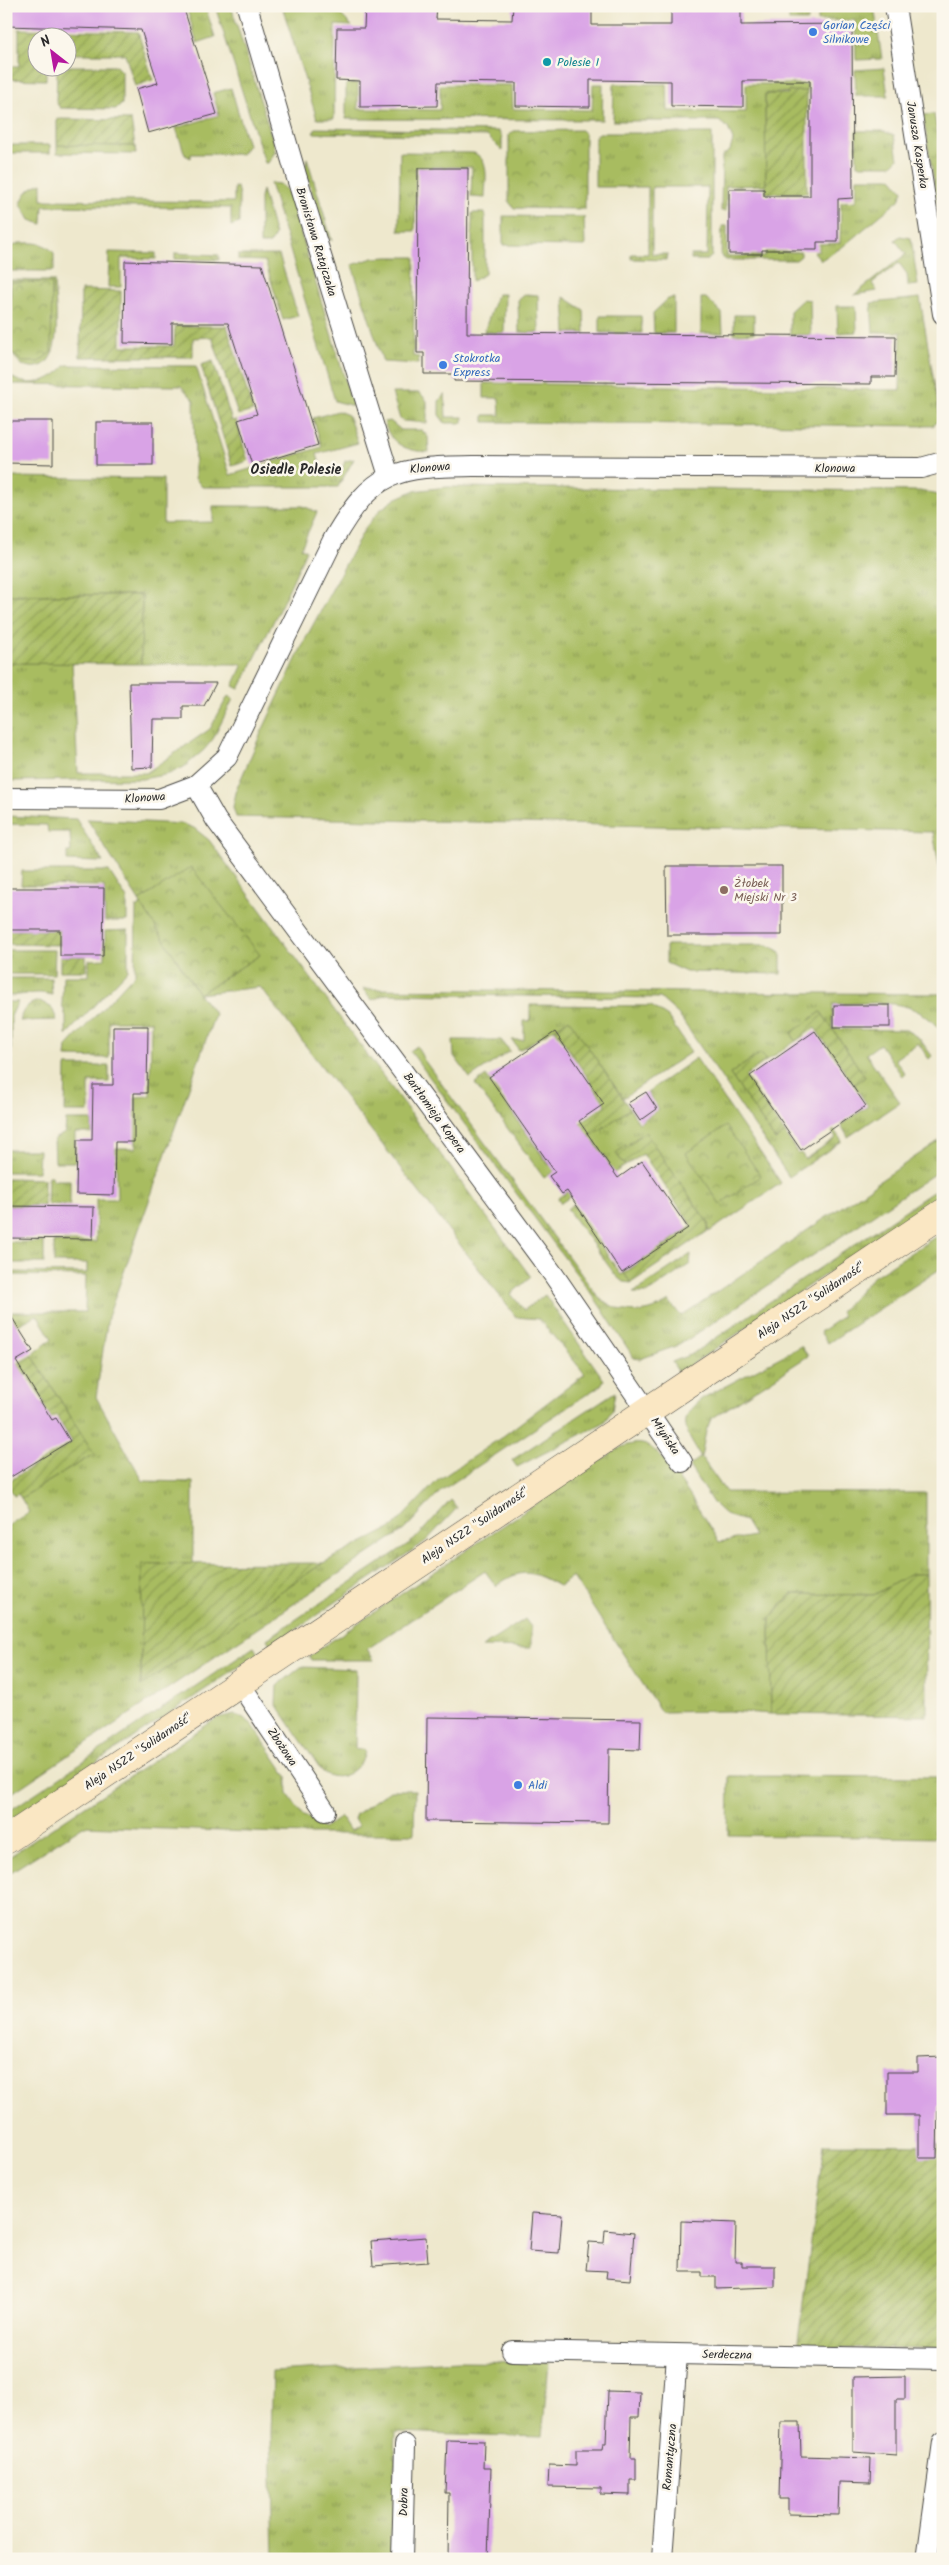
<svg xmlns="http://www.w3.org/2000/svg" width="949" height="2565" viewBox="0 0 949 2565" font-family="Kalam,sans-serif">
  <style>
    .grass { fill: url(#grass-tufts); stroke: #6a7446; fill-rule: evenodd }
    .park { fill: url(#park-crowns); stroke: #6a7446 }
    .garden { fill: url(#garden-furrows); stroke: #6a7446 }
    .building { fill: #d9a3e6 }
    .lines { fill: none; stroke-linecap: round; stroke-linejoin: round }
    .street-casing { stroke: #484743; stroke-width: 22 }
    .secondary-casing { stroke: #484743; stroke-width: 29 }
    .street { stroke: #fff; stroke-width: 20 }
    .secondary { stroke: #fae7c3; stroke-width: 28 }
    .shop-dot { fill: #3f7fe0; stroke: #fbf7ec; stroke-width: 2 }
    .culture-dot { fill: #0f9aa8; stroke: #fbf7ec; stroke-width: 2 }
    .education-dot { fill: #8d6e63; stroke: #fbf7ec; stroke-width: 2 }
    .labels { text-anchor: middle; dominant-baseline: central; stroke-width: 5; stroke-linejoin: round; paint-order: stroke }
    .shop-label { font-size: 12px; fill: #366cbe; stroke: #fbf7ec; text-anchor: start }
    .culture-label { font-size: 12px; fill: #0d838f; stroke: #fbf7ec; text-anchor: start }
    .street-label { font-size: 12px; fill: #2b2b2b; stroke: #fbf7ec }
    .education-label { font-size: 12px; fill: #785e54; stroke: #fbf7ec; text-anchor: start }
    .neighbourhood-label { font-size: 14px; font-weight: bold; fill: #2b2b2b; stroke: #fbf7ec }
  </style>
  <defs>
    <pattern id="grass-tufts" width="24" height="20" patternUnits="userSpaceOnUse" patternTransform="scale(1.25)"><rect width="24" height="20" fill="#a8bc61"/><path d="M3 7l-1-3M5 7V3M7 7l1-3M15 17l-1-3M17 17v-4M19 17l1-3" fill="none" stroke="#899950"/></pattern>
    <pattern id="park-crowns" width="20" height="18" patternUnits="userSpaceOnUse" patternTransform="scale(1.25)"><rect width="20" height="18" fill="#a8bc61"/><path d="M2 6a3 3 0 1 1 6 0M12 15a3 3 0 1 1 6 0" fill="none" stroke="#899950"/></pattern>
    <pattern id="garden-furrows" width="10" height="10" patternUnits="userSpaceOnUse" patternTransform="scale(1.25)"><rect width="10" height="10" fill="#a8bc61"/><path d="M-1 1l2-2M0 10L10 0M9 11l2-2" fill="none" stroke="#899950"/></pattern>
  </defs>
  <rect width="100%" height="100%" fill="#fbf7ec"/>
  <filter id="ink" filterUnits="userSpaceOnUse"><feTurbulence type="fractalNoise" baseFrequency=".02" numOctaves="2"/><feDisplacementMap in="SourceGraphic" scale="10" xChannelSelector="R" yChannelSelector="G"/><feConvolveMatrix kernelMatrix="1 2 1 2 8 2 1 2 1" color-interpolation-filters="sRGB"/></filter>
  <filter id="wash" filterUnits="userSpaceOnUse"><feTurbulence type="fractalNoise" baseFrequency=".0096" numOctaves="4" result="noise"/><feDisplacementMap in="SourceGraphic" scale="20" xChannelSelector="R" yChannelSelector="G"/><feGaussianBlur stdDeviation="1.12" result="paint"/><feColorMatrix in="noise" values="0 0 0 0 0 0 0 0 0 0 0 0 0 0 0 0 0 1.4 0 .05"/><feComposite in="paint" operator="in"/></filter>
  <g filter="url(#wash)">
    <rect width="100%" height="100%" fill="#eee8cd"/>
    <g class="grass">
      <polygon points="186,6 205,6 215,37 197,43"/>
      <polygon points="215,6 231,6 274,144 275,152 268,163 265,163"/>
      <polygon points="282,6 335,6 335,9 352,26 335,25 334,119 317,119"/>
      <rect x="789" y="6" width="19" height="15"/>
      <polygon points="818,6 874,6 882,59 856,60 855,20 818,21"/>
      <polygon points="884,68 888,96 856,96 855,70"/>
      <polygon points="358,83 358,109 440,110 440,85 512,85 513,109 592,110 593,84 603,84 602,120 346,119 346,84"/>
      <polygon points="614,84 667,84 668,111 746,112 746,84 807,84 807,91 765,94 766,185 726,186 726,211 721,211 722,156 730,151 733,140 728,128 719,121 613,121"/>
      <polygon points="231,88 248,145 241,154 191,154 191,158 185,155 176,128 219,115 213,93"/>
      <polygon points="934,114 943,162 943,239 923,115"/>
      <polygon points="316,128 498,131 502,137 502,151 487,136 313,133"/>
      <polygon points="856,131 882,131 894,135 898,159 892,165 857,165"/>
      <polygon points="599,133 712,133 712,256 707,260 691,260 691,255 707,255 708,187 652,187 652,254 668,254 667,260 631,259 631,254 648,254 648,187 595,187 595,137"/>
      <rect x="6" y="145" width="44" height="8"/>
      <polygon points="57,145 135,146 136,154 57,153"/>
      <path d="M400 152 474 153C491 161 485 181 485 198L471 197 472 167H416L415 231H399Z"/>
      <polygon points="307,158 332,241 324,232 305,169"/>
      <polygon points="857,178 892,178 903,191 899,200 841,248 821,260 814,252 819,251 819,244 840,243 841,202 856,201"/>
      <path d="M42 183V200L234 202V187H237L239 195V223L231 226V208L43 206 42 224 30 220 21 204C25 192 30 187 42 183Z"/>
      <polygon points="270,183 280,184 288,191 353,406 335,401"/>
      <polygon points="262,190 275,235 270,244 260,244 260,198"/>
      <polygon points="472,213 485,213 485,274 472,281"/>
      <polygon points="503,216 584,217 585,246 503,245"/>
      <polygon points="722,226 727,226 727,256 765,256 765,252 801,252 801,256 796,260 726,260 721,256"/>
      <polygon points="900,236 911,238 918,285 908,286 907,274 899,263 872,283 877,291 854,295 906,254 895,240"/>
      <path d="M18 243C32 243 44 241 54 253V271H9L10 248Z"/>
      <polygon points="109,252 156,253 156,259 121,258 121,287 108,287"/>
      <polygon points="175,253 219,255 219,260 175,259"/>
      <polygon points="238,255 279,255 298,316 283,320 265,261 238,260"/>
      <polygon points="388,257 415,257 413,356 419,357 418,364 383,362 352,265 373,258"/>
      <path d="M10 280 54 281C55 306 68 381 22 365L8 350Z"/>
      <polygon points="497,294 505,294 504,333 484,332"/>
      <polygon points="526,294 538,295 539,333 519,332 518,300"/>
      <polygon points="564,297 584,310 585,333 566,333"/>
      <polygon points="674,298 674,333 654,333 653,313 668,299"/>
      <polygon points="701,298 706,298 722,313 723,333 701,333"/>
      <polygon points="920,298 940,418 933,426 484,422 484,415 500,415 499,398 484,398 484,383 900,390 901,332 873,332 871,303"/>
      <polygon points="803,299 810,300 811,335 790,335 790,311"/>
      <polygon points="837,306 856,306 857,332 838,333"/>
      <polygon points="734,315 754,315 754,333 734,334"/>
      <polygon points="600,316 641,316 642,333 600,333"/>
      <path d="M66 365 196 366 230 475 322 447 313 418 338 411 348 415 358 443 317 454 323 475 342 470 345 461 354 459 338 487H202L195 478 194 400 181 386 6 384V373C25 390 51 383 66 365Z"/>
      <polygon points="392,393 420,393 427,401 427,423 403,421 400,419"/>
      <polygon points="445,394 446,417 463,417 463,423 445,423 439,415 439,401"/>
      <path d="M390 421 401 430H422L428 437 429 452C406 451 391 445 384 422Z"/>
      <path d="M6 477 163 479V523L213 522V506H303L317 512 301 548 306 550C286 598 263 643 239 689L233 686 243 664H141L142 595H6Z"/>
      <polygon points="447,487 920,491 943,496 943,887 933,832 236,817 233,807 237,788 261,733 307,636 365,528 381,509 397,498 413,491"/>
      <polygon points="72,662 78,773 146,773 210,729 228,696 233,699 213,739 204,750 184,767 169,774 142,779 6,781 6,663"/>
      <polygon points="6,816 76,819 103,862 67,861 67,852 71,852 70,832 48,832 47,825 6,824"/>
      <path d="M87 819 183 824 194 828 209 840 531 1277 511 1294 524 1310 545 1295 604 1380 601 1385 442 1490 404 1530 6 1797V1527L29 1512 21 1498 94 1454 32 1355 52 1339 37 1315 6 1331V1312H85L86 1276 6 1275V1272L87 1273V1263H54V1242H96V1199H117L116 1148H136V1097L150 1096 151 1021H109V1058L66 1057 67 1046 135 974 136 908 142 905 199 994 192 868 139 901ZM260 987 516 1317 539 1319 585 1374 502 1437 437 1481 393 1527 323 1563 141 1685 142 1564H193V1482L143 1481 96 1397 108 1317 215 1014 199 994Z"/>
      <polygon points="22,871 109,871 127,899 127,921 105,921 104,886 21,885"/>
      <polygon points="128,930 128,970 66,1035 66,1017 62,1004 63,976 89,976 89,960 105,959 105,931"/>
      <polygon points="6,950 55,950 54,974 6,974"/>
      <path d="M6 978H51L52 995C36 990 23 996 6 996Z"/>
      <path d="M363 989 943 994V1034C915 994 876 1004 833 1004L832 1029 906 1030 919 1038 932 1056 929 1059 918 1043 895 1059 905 1074 902 1076 880 1044 866 1054 900 1102 848 1137 841 1125 868 1106 854 1085 865 1077 821 1012 791 1033 796 1041 766 1061 761 1053 730 1074 775 1140 785 1133 798 1154 801 1153 805 1159 836 1138 832 1132 834 1130 842 1141 789 1177 678 1014 660 998 387 994 372 1000Z"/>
      <path d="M40 1001 52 1008 57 1020 20 1021C22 1009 28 1003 40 1001Z"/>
      <polygon points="6,1002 18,1002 11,1016 11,1078 6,1083"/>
      <polygon points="530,1005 651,1006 668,1017 691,1052 623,1098 569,1020 519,1050 512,1040 524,1040 524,1021 530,1021"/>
      <polygon points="453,1040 501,1040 510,1051 470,1078 454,1056"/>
      <path d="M417 1046 424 1060 595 1293C616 1315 644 1318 669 1301L681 1316 943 1138V1168L690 1338 679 1345 640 1359 634 1358 596 1300 410 1051Z"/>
      <polygon points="696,1058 781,1183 709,1232 708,1223 645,1132 616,1153 625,1166 606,1178 603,1174 561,1203 558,1198 609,1163 595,1143 544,1178 475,1084 486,1076 549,1165 630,1109 639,1123 659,1109 647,1092"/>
      <polygon points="66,1066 109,1066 109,1082 89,1082 89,1112 65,1112"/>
      <polygon points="66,1120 92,1120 92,1133 75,1133 75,1162 55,1162 54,1139 65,1133"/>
      <polygon points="6,1150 39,1150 38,1172 6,1172"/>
      <polygon points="48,1176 52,1176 53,1180 70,1180 70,1205 47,1204"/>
      <polygon points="943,1185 943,1195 679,1373 672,1362 692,1354"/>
      <polygon points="573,1204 621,1275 624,1273 631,1283 623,1282 616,1276 567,1209"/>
      <polygon points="943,1232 943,1267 828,1343 820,1332 843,1316 840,1312 873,1277"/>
      <rect x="6" y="1242" width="38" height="21"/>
      <polygon points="691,1254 690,1264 651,1291 646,1293 633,1293"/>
      <path d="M801 1346 808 1356 711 1419 706 1431 701 1457 726 1492 926 1493V1574H911L874 1595 791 1594 770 1618 771 1714 729 1711 661 1712 573 1577 559 1586C532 1571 522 1567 496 1586L485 1571 367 1649 374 1660H311L309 1656 619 1448C630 1444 640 1441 650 1447 669 1458 705 1520 719 1542L754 1536 745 1521 726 1515 713 1503 689 1466 701 1457C686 1433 675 1418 703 1398Z"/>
      <polygon points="615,1392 612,1411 603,1423 517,1467 512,1460"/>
      <polygon points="451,1500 457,1508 426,1541 271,1646 267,1639 414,1540"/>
      <polygon points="525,1619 531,1627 531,1648 482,1647"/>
      <polygon points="254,1647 258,1654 6,1823 6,1813"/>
      <path d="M301 1667 356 1669 355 1749 365 1750C364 1769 338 1786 322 1771L276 1704 277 1686Z"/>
      <polygon points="235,1714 252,1724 287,1776 288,1794 303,1816 314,1819 323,1829 341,1817 350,1831 358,1826 354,1819 356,1814 390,1790 415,1790 414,1834 307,1834 83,1826 6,1875 6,1859 217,1718"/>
      <polygon points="729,1776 943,1777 943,1838 728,1835"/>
      <polygon points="458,2361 549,2362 542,2437 396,2432 390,2559 274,2559 271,2433 273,2372"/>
    </g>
    <g class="park">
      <polygon points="581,130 585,134 585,209 514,208 509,202 509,135 514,131"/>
      <polygon points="11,282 52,283 51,352 39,362 23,362 10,351"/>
      <polygon points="191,867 260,955 199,994 139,901"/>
      <polygon points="666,945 768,945 781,952 781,974 686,972 666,963"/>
      <polygon points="726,1126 761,1176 720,1204 686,1153"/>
    </g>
    <g class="garden">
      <polygon points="19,29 138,32 153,80 135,86 125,54 68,54 68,38 38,38 38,68 46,68 46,80 6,79 6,66 19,66"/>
      <polygon points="68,66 117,66 122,71 122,104 117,109 60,108 56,102 57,71"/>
      <polygon points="788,91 807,91 807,193 766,193 765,94 788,94"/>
      <polygon points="57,119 131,120 135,146 57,145"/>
      <polygon points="81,290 121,291 121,346 174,346 175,326 227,326 253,411 238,415 212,337 193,338 193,357 80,357"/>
      <polygon points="213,361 232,421 236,420 248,461 232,466 201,365"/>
      <polygon points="6,595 142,595 141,664 6,663"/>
      <polygon points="6,930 60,930 60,945 6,944"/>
      <rect x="60" y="956" width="26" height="15"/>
      <polygon points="821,1012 865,1077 854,1085 815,1028 796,1041 791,1033"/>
      <polygon points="569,1019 630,1109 549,1165 539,1151 606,1105 555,1029"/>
      <polygon points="761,1053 766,1061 745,1076 785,1133 775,1140 730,1074"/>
      <polygon points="645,1132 708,1223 708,1231 631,1283 624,1273 692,1226 643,1154 625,1166 616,1153"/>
      <polygon points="6,1178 44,1179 44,1206 6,1206"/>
      <polygon points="32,1355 94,1454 21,1498 18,1494 14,1496 6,1483 72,1442 56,1415 48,1420 39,1407 45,1403 27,1375 21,1378 13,1366"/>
      <polygon points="323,1563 141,1686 142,1564"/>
      <polygon points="911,1574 926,1574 927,1716 771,1714 770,1618 791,1594 874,1595"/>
      <polygon points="824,2144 943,2145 943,2349 797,2348"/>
    </g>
    <g id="blocks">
      <g class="building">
        <polygon points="6,6 183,6 217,114 148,133 136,89 158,83 141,30 6,26"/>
        <polygon points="365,6 437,6 436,19 512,20 513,6 592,6 592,25 671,25 671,7 741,8 741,25 852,24 853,198 838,199 838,242 817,242 817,250 762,250 762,254 729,254 729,189 764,189 764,196 810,196 810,81 743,81 743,107 671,106 671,81 590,80 590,107 516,106 516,83 438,82 437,106 360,107 360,81 336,80 337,28 364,28"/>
        <polygon points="418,168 468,168 467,333 896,336 895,377 871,377 871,384 454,381 454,374 424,374 424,353 417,353"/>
        <polygon points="125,261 262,265 318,445 252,465 238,420 257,414 228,323 172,323 172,344 124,343"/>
        <polygon points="6,421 53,421 53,464 6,463"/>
        <rect x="96" y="422" width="57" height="43"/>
        <polygon points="129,683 216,683 204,706 183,706 183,719 153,719 152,767 131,768"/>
        <polygon points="666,866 782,866 782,935 667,935"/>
        <polygon points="6,888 104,888 103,956 60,956 60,930 6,930"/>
        <rect x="834" y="1005" width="56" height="22"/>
        <polygon points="113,1026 148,1026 147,1093 134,1093 134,1142 115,1142 114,1195 76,1194 77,1140 92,1140 93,1085 113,1085"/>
        <polygon points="815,1031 866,1106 801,1150 750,1076"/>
        <polygon points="555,1032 604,1104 579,1121 618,1178 642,1161 688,1228 622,1273 567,1191 562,1194 549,1176 555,1172 489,1077"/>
        <polygon points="646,1092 657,1109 640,1121 628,1103"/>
        <polygon points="6,1206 94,1207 93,1239 6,1238"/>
        <polygon points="6,1308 33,1351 16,1361 52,1420 56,1418 70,1441 6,1480"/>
        <polygon points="427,1717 641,1720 640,1750 609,1749 608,1823 426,1821"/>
        <polygon points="943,2057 943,2106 938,2106 937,2158 919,2158 919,2115 887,2115 887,2072 918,2072 918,2058"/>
        <polygon points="532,2213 562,2215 559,2253 529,2251"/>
        <polygon points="681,2221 736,2223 735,2262 742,2262 742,2266 775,2266 775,2287 716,2289 716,2277 702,2277 702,2272 680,2272"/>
        <polygon points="605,2230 634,2233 630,2280 606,2278 607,2271 586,2270 589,2242 604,2243"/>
        <polygon points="426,2237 428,2262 373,2266 371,2241"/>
        <polygon points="905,2376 905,2399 896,2399 896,2455 853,2452 853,2377"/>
        <polygon points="608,2391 640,2392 639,2417 631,2417 630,2458 636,2458 636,2480 630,2480 630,2495 601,2494 601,2488 548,2487 549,2465 576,2466 576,2450 602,2450 603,2444 606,2444"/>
        <polygon points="781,2422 800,2422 801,2456 871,2458 870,2483 839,2482 838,2515 788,2514 788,2499 779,2499"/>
        <polygon points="447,2440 484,2441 483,2468 491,2468 488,2559 448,2559 449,2493 445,2493"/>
      </g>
    </g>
  </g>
  <g filter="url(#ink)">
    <use href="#blocks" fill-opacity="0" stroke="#484743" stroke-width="1"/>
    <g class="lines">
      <defs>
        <g id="street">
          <polyline points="247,6 296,175 389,476"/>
          <polyline points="895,6 943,314"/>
          <polyline points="196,785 216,820 553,1274 682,1462"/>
          <path d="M6 798 159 799 196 785 227 757 333 540C373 470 396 467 473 466L921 468 943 462"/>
          <polyline points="240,1684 325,1811"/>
          <polyline points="512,2351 943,2359"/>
          <polyline points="402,2559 405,2445"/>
          <polyline points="662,2559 677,2355"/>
          <polyline points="927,2559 943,2442"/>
        </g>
        <polyline id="secondary" points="6,1840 943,1213"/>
      </defs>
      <use href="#street" class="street-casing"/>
      <use href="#secondary" class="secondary-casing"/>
      <use href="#street" class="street"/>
      <use href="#secondary" class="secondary"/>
    </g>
  </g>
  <g class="shop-dot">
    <circle cx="813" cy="32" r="5"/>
    <circle cx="443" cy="365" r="5"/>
    <circle cx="518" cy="1785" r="5"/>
  </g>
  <circle class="culture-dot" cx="547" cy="62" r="5"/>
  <circle class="education-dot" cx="724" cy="890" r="5"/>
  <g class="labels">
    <g class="shop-label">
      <text x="823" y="25">Gorian Części<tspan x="823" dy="14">Silnikowe</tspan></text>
      <text x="453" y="358">Stokrotka<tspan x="453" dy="14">Express</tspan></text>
      <text x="528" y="1785">Aldi</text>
    </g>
    <g class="culture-label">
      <text x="557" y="62">Polesie I</text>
    </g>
    <g class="street-label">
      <text transform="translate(917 145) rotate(81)">Janusza Kasperka</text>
      <text transform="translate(316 242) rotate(73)">Bronisława Ratajczaka</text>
      <text transform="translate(430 468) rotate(-5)">Klonowa</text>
      <text x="835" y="468">Klonowa</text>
      <text transform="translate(145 798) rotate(-4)">Klonowa</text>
      <text transform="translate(434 1113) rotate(54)">Bartłomieja Kopera</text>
      <text transform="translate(811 1301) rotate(-34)">Aleja NSZZ "Solidarność"</text>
      <text transform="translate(665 1436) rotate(56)">Młyńska</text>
      <text transform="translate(475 1526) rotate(-34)">Aleja NSZZ "Solidarność"</text>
      <text transform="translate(282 1747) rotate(56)">Zbożowa</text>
      <text transform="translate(138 1752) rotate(-34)">Aleja NSZZ "Solidarność"</text>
      <text transform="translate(727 2355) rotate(1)">Serdeczna</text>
      <text transform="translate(670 2457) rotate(-85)">Romantyczna</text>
      <text transform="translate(404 2502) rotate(-89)">Dobra</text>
    </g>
    <g class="education-label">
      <text x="734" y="883">Żłobek<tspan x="734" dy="14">Miejski Nr 3</tspan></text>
    </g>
    <g class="neighbourhood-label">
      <text x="296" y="470">Osiedle Polesie</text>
    </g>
  </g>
  <rect width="949" height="2565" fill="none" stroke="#fbf7ec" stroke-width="25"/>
  <g transform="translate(52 52) rotate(329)"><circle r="24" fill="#fbf7ec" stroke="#a8a59f"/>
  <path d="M0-4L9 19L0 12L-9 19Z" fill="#b5179e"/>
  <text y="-8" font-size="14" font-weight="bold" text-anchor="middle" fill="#2b2b2b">N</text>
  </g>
</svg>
